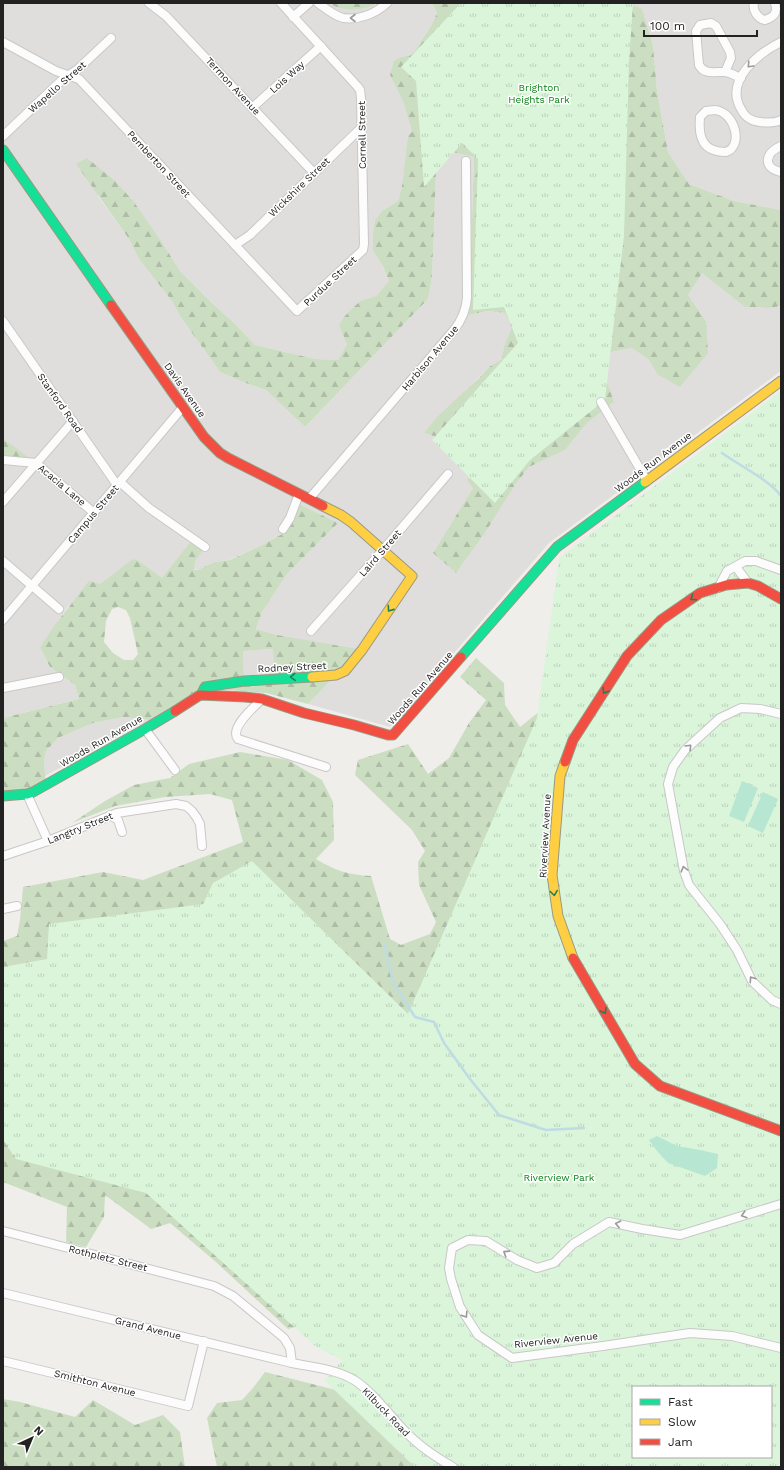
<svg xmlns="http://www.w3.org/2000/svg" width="784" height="1470" viewBox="0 0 784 1470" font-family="'Work Sans',sans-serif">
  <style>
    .residential { fill: #dfdedc }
    .forest { fill: url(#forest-firs); fill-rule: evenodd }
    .park { fill: url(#park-tufts); fill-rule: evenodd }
    .pitch { fill: #b7e6d2 }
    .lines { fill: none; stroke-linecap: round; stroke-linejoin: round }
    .stream { stroke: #bfdbe3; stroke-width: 2.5 }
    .street-casing { stroke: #c9c8c7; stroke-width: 10 }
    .fast-casing { stroke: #999a82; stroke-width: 11 }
    .slow-casing { stroke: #999a82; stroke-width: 11 }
    .jam-casing { stroke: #999a82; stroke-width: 11 }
    .street { stroke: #fdfcfc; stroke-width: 8 }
    .fast { stroke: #16e098; stroke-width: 9 }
    .slow { stroke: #ffcf43; stroke-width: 9 }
    .jam { stroke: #f24e42; stroke-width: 9 }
    .oneway { stroke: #9a9a9a }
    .oneway2 { stroke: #1c815d }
    .labels { text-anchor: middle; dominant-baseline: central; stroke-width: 3; stroke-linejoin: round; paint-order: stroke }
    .street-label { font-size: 10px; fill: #222; stroke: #fff }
    .park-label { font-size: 10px; fill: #0c8416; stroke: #fff }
  </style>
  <defs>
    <pattern id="forest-firs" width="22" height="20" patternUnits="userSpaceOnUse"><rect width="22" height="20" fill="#cbdec1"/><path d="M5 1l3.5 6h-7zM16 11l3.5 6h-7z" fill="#aebea6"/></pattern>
    <pattern id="park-tufts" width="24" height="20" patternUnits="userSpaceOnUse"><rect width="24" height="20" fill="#daf5da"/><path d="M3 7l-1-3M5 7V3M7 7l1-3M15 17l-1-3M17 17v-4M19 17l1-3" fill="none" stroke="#bbd2bb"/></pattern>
  </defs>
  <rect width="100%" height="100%" fill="#f0eeeb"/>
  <g class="residential">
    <polygon points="3,3 329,3 332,5 375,5 377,3 432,3 437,13 431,26 412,55 401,57 390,75 404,104 412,132 408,135 402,186 398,201 382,211 375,220 373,231 373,251 383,266 389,281 376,296 360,301 347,344 338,360 315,359 255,345 235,324 212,303 180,271 163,244 97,195 129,239 139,259 172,301 180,316 220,372 243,382 266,390 305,427 428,299 432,277 436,171 452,152 474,157 469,315 487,311 505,313 512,327 504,346 502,359 489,367 424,433 444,439 475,473 473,488 433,553 456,573 485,533 515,485 529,467 565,450 587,423 614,402 604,373 606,353 632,348 649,360 657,374 706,321 688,295 702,272 745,307 769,308 781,306 781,371 549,543 390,727 308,704 334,677 277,635 256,629 262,612 287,574 338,523 299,504 294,517 284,533 266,543 229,560 214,562 198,570 193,569 195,561 162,579 139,561 69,605 40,647 50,667 75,685 79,699 3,718 3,460 5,440 3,440 3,418 4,414 3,412"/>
    <polygon points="628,3 781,3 781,210 734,201 689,184 668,152 657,91 653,45 642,10"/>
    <polygon points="274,649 275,678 244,681 243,651"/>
    <polygon points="124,717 149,720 45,776 44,761 46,751 58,738 93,723"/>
  </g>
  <g class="forest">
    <path d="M329 3H377C365 11 341 12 329 3Z"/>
    <polygon points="432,3 628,3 642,9 653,45 657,91 668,152 689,184 734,201 781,210 781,306 769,308 745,307 702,273 688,295 706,321 708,353 680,387 657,374 649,360 632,348 606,353 604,373 614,402 587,423 565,450 529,467 515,485 485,533 456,573 433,553 473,488 467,480 475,473 444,439 424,433 438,416 479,378 489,367 502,359 504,346 512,327 505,313 487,311 469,315 474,157 452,152 436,172 432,277 428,299 305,427 266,390 243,382 220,372 180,316 172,301 139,259 129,239 76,164 87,158 115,181 134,202 163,244 180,271 212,303 235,324 255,345 315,359 338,360 347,344 339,325 344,317 360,301 376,296 389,281 383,266 373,251 373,232 375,220 382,211 398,201 402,186 408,135 412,132 404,104 390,75 394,61 401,57 412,55 431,26 437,13"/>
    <polygon points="3,440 5,440 36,463 3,460"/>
    <path d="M299 504 338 523 287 574 262 612 256 629 277 635 358 649 334 677 308 704 266 693 217 689 198 690 149 720 124 717 93 723 58 738 46 751 44 761 46 785 3 796V718L79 699 75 685 50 667 40 647 54 626 89 581 100 584 133 559 139 561 162 578 191 541 203 550 195 561 194 570H198L214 562 230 560 266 543 284 533 294 517ZM118 607 126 610 130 618 138 654 133 660H124L113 653 104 642 106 621 112 609ZM273 649 275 678 244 681 243 651Z"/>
    <path d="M476 658 504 683 505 705 520 727 545 707 299 1326 288 1329 216 1262 170 1223 151 1229 105 1195 104 1217 86 1247 66 1242 67 1207 3 1182V941L17 936 20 920 23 887 103 872 143 880 243 842 232 800 210 794 165 797 115 806 72 823 105 801 134 785 170 778 189 764 240 752 288 760 322 780 333 802 334 840 316 859C336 871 349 875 371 876L390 939 401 945 430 934 436 922 419 885 418 862 425 851 412 830 355 775 358 760 408 744 428 774 449 758 469 723 486 700 460 677Z"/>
    <polygon points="265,1372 340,1391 430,1467 217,1467 207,1418 217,1403 242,1400 253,1388"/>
    <polygon points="3,1399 20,1402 75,1417 93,1400 135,1425 163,1415 180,1432 185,1467 3,1467"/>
  </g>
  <g class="park">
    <polygon points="461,3 633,3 629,62 624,236 605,400 530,460 495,503 432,440 518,343 504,307 473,310 478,159 462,143 424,187 416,81 401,67"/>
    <path d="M781 391V1467H415L325 1381 342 1360 315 1346 146 1193 16 1159 3 1140V967L47 959 49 924 203 904 213 883 252 861 408 1014 537 718 559 558ZM633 1387H771V1457H633Z"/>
  </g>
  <g class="pitch">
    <polygon points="742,781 758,788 744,822 729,816"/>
    <polygon points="763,792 778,799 763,833 748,826"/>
    <polygon points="657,1136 677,1146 700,1150 718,1154 717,1168 705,1176 668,1163 657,1151 649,1140"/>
  </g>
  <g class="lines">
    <g class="stream">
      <path d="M722 453C740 466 768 479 781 496"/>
      <polyline points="385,945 393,982 415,1017 434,1022 444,1043 470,1079 499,1115 546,1130 584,1128"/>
    </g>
    <defs>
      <g id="street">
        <polyline points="149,3 166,16 314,173"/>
        <path d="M318 3C325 8 335 16 343 18 359 20 375 14 387 3"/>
        <path d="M754 3C752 10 758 19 765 20 774 17 778 13 775 3"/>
        <polyline points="293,17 309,3"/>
        <polyline points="3,42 56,71 79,79 297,311 363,250 364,244 361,98 360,90 357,86 281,3"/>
        <path d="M781 42C759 53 724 80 741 109 745 117 750 121 760 122 767 123 775 123 781 120"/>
        <path d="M725 72 731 58 730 52 716 26 711 23 700 25 696 31 699 65C705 76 716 71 726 72 731 73 736 76 741 78"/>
        <polyline points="253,107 321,46"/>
        <path d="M715 110C735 112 744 146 726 152 703 152 698 138 700 117L706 111Z"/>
        <polyline points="3,136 63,79 78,69 111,38"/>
        <path d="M781 146C765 153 762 168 781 172"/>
        <polyline points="235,245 250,235 362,127"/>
        <polyline points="3,321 117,485"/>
        <polyline points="601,402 647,481"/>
        <polyline points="3,460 36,463 94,513"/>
        <polyline points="120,482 149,508 205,547"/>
        <path d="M309 499 454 330C462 320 466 310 467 298L466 161"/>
        <polyline points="3,502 73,421"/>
        <polyline points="283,529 290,518 299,494"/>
        <polyline points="3,561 59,609"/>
        <polyline points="736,567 748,583"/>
        <polyline points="718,588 727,571 745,561 756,561 781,570"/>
        <polyline points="3,620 183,407"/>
        <polyline points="311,631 382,551 448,474"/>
        <polyline points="3,688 59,677"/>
        <path d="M262 699C254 707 229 728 238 739L326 767"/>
        <polyline points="781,714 760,709 741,708 720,718 685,750 673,767 668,784 684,871 689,885 720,924 737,950 752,981 772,1000 781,1004"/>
        <polyline points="145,729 175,770"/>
        <polyline points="27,794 48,841"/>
        <polyline points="110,815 118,820 122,832"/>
        <polyline points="3,856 48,841 117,813 176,804 186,806 192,811 197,818 200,824 202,846"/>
        <polyline points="3,909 17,906"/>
        <polyline points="781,1204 680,1235 642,1229 609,1222 573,1244 554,1263 537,1268 517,1260 486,1241 468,1240 452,1248 449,1268 451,1279 460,1307 478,1335 512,1358 603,1346 690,1333 732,1336 781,1348"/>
        <path d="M3 1231 214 1286 233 1296 284 1338 290 1348 292 1363C312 1367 336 1369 354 1380 376 1394 393 1421 413 1439 425 1450 439 1459 453 1467"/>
        <polyline points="3,1293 292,1363"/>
        <polyline points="3,1361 188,1406 204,1341"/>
      </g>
      <g id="fast">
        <polyline points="3,150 111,305"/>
        <polyline points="461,657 557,547 645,482"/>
        <polyline points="201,695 205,687 244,681 312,677"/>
        <polyline points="3,796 27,794 33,792 145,729 175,711"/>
      </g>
      <g id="slow">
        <polyline points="645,482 781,381"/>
        <polyline points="312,677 336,675 345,671 362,650 412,576 351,522 341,515 323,506"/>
        <polyline points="565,762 560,776 552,875 558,916 573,958"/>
      </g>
      <g id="jam">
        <polyline points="111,305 204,437 220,453 228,458 323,506"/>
        <polyline points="175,711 200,695 245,697 262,699 304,713 354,725 388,735 393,735 461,657"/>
        <polyline points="565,762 573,740 627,656 661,620 700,593 726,585 748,583 758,586 781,599"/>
        <polyline points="573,958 635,1064 660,1086 781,1131"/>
      </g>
    </defs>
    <use href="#street" class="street-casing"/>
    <use href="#fast" class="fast-casing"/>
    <use href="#slow" class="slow-casing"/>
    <use href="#jam" class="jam-casing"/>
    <use href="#street" class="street"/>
    <use href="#fast" class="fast"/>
    <use href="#slow" class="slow"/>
    <use href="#jam" class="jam"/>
  </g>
  <defs><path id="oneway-chevron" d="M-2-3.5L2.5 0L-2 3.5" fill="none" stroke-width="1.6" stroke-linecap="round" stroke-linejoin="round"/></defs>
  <g class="oneway">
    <use href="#oneway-chevron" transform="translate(353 18) rotate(180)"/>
    <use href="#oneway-chevron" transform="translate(750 65) rotate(133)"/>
    <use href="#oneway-chevron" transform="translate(689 747) rotate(-45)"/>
    <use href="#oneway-chevron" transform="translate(684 869) rotate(-105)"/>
    <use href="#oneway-chevron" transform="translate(752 979) rotate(-124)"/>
    <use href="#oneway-chevron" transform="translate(744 1215) rotate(163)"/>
    <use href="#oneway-chevron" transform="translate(618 1224) rotate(-167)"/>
    <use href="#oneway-chevron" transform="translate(506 1253) rotate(-147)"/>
    <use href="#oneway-chevron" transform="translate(465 1315) rotate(57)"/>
  </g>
  <g class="oneway2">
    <use href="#oneway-chevron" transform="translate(693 598) rotate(146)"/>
    <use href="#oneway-chevron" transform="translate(390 609) rotate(125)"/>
    <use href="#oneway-chevron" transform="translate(293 677) rotate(177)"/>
    <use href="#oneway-chevron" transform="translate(605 691) rotate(122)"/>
    <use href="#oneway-chevron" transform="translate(554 893) rotate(82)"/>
    <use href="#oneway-chevron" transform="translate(604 1011) rotate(59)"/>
  </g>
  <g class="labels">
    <g class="street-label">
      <text transform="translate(287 77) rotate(-42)">Lois Way</text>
      <text transform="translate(233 86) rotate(47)">Termon Avenue</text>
      <text transform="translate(57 87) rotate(-41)">Wapello Street</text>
      <text transform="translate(362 135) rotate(-91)">Cornell Street</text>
      <text transform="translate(159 164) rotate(47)">Pemberton Street</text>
      <text transform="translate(299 187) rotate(-44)">Wickshire Street</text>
      <text transform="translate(330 281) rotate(-43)">Purdue Street</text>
      <text transform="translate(430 358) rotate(-50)">Harbison Avenue</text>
      <text transform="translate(185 390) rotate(55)">Davis Avenue</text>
      <text transform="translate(60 403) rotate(55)">Stanford Road</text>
      <text transform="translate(653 462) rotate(-37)">Woods Run Avenue</text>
      <text transform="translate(62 485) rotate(40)">Acacia Lane</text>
      <text transform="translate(93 514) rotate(-50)">Campus Street</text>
      <text transform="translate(380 553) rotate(-49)">Laird Street</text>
      <text transform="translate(292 667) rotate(-3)">Rodney Street</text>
      <text transform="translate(420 688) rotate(-49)">Woods Run Avenue</text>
      <text transform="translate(101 741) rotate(-30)">Woods Run Avenue</text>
      <text transform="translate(80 828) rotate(-22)">Langtry Street</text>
      <text transform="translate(545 836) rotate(-87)">Riverview Avenue</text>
      <text transform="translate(108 1258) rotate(14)">Rothpletz Street</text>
      <text transform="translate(148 1328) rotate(14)">Grand Avenue</text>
      <text transform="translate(556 1340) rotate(-6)">Riverview Avenue</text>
      <text transform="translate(95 1383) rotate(14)">Smithton Avenue</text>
      <text transform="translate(386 1412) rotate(46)">Kilbuck Road</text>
    </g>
    <g class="park-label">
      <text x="539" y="87">Brighton<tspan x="539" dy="12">Heights Park</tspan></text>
      <text x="559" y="1177">Riverview Park</text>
    </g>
  </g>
  <rect width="784" height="1470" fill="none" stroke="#222222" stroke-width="8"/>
  <rect x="632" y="1386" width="140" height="72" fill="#ffffff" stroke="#a7a7a7"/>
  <rect x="640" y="1399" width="20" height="6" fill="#16e098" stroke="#a7a7a7"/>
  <text x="668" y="1406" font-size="12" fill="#222222">Fast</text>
  <rect x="640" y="1419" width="20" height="6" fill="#ffcf43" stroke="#a7a7a7"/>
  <text x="668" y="1426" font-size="12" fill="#222222">Slow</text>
  <rect x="640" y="1439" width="20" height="6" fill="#f24e42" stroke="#a7a7a7"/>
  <text x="668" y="1446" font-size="12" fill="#222222">Jam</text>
  <g transform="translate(32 1438) rotate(44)" stroke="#ffffff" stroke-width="3" paint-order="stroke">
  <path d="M0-3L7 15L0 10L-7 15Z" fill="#222222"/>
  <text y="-6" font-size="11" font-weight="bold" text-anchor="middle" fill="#222222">N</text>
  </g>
  <path d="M644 30v6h113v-6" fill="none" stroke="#222222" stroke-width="2"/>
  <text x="650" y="30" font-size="12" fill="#222222" stroke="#ffffff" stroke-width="3" paint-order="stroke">100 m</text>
</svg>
